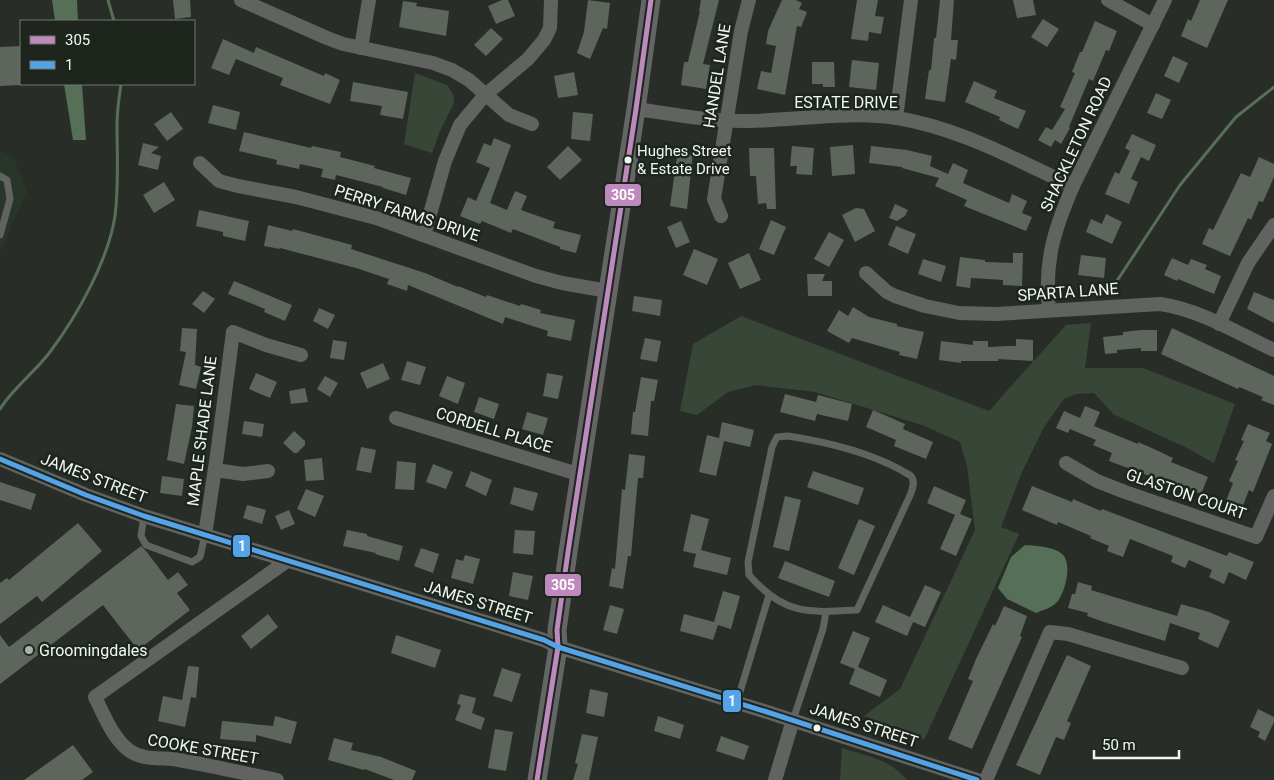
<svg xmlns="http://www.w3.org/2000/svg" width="1274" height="780" viewBox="0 0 1274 780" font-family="Roboto,sans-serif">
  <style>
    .built { fill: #293529 }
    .green { fill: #384638 }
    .water { fill: #566f57 }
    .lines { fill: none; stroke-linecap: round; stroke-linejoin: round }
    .stream { stroke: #566f57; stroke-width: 3 }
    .building { fill: #5d655d }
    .lane { stroke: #616361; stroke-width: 7 }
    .street { stroke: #616361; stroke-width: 14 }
    .secondary { stroke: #646564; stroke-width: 19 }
    .bus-1-casing { stroke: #1d251d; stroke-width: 9 }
    .bus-2-casing { stroke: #1d251d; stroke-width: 9 }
    .bus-1 { stroke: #be89bf; stroke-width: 5 }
    .bus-2 { stroke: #53a3e8; stroke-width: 5 }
    .bus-dot { fill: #f1f7f1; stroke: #1d251d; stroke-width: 2 }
    .poi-dot { fill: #abb0ab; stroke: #1d251d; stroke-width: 2 }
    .labels { text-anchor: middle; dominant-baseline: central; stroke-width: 5; stroke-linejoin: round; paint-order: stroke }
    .bus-label { font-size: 15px; fill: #f1f7f1; stroke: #1d251d; text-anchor: start }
    .street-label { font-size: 16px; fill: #f1f7f1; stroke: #1d251d }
    .poi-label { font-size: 16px; fill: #f1f7f1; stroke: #1d251d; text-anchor: start }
    .line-badge { stroke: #1d251d; stroke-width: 2 }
    .badge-label { font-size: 14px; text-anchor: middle; font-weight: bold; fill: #fff }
  </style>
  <rect width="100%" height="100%" fill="#282d28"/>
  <polygon class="built" points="0,151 13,156 27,191 0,253"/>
  <g class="green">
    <polygon points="415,73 447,85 453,94 454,103 440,131 432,153 404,144"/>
    <polygon points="741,316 989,411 1066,325 1091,323 1085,368 1143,368 1235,404 1214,463 1187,448 1113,414 1094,393 1076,394 1064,399 1044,427 1022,472 1001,527 1019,534 924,740 864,716 900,689 975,530 967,466 960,442 925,426 815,392 756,385 728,392 697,415 680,411 693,344"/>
    <path d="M842 748C867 756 890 759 907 780H840Z"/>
  </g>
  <g class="water">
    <polygon points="52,0 77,0 78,21 55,21"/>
    <polygon points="64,84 82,84 86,140 73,140"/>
    <path d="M1025 545C1037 546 1052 546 1062 554 1073 563 1065 593 1057 602 1052 608 1043 610 1036 613L1007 599 998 588 1011 557Z"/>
  </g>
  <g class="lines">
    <g class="stream">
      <polyline points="108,0 114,21"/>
      <polyline points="1111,290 1180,185 1236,117 1274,87"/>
      <path d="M0 409C13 388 35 372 50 352 77 316 108 261 115 216 119 185 117 156 117 125 117 112 119 97 121 84"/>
    </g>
  </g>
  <g class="building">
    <polygon points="173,0 190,0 191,17 175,19"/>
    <polygon points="502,0 508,0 515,16 496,24 488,6"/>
    <polygon points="588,0 610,3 607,29 603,28 590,59 577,53 584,32"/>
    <polygon points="701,0 719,0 703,64 710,65 706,89 681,85 684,62 688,62 700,11 699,11"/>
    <polygon points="782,0 796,0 802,3 799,9 807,12 801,27 797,26 785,95 757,89 761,71 771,73 776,46 766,44 768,31"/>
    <polygon points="857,0 878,0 875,16 884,17 881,34 869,32 868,41 851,39"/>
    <polygon points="940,0 954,0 951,40 958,40 956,60 951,59 945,102 925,99 929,70 931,70 934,38 936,38"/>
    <polygon points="1013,0 1033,0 1036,15 1017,18"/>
    <polygon points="1200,0 1228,0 1207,48 1181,36 1188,19 1191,21"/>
    <polygon points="403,1 417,3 416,6 449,11 446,36 399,27"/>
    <polygon points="1043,19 1059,29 1047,47 1031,37"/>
    <polygon points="1095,21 1117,31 1109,51 1106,50 1093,81 1089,79 1069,127 1070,128 1061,144 1055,140 1051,147 1038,140 1046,127 1052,130 1065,109 1060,107 1075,73 1072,72 1080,52 1082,52"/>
    <polygon points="491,28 503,39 486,56 474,45"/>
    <polygon points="223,39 254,53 256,47 324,76 325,73 340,80 330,104 280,85 283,78 236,59 229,75 211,68"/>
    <polygon points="21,46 21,85 0,86 0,47"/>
    <polygon points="1173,56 1188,63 1179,83 1164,76"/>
    <polygon points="852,60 879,63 876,90 849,87"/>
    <polygon points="812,62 834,62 835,87 823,87 823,84 812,84"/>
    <polygon points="574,72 578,95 558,98 554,76"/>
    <polygon points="974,81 997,91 994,98 1026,111 1018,129 999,120 1000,117 965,102"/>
    <polygon points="353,82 408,92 403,119 380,115 382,106 350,101"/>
    <polygon points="1156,93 1171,100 1162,119 1147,113"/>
    <polygon points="213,105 240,112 236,130 208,123"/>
    <polygon points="171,112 183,129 167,141 154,124"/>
    <polygon points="573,112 593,114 590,141 571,139"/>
    <polygon points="244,132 311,148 312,146 341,152 340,157 375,166 374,168 411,178 406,195 383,188 383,187 336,175 335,180 321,177 323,169 300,164 299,169 276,164 277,160 239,151"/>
    <polygon points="1132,134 1156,145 1149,161 1141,157 1131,179 1138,182 1129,204 1105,194 1115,172 1119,174 1130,151 1125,148"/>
    <polygon points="494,138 511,145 490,203 507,210 515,191 527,196 521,210 555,222 553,228 581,235 576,253 560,249 560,247 513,229 511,233 482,221 480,224 460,216 468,197 476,201 490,168 476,162 484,143 491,146"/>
    <polygon points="143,143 159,147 151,153 161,156 158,170 138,165"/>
    <polygon points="853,145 855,174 832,176 830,147"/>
    <polygon points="568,146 582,160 560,180 547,167"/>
    <polygon points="792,146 814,148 812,175 796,174 797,166 790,166"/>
    <polygon points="871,146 907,150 932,156 930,166 948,174 953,163 968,170 963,183 1009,203 1012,194 1027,201 1022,213 1032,217 1026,231 964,206 967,200 935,186 939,178 902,168 902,167 869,163"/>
    <polygon points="749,148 774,148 776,209 767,209 766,203 758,204 756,176 750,176"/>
    <polygon points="678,150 693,152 687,209 670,206"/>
    <polygon points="1259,157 1274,164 1274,177 1263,202 1259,201 1251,220 1248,218 1230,256 1202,244 1209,228 1213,230 1241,173 1250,177"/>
    <polygon points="164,182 175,200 154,213 143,195"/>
    <polygon points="895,204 908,210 905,216 897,221 889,218"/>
    <polygon points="856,208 864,209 875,231 855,242 842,215"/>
    <polygon points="199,210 249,221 245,241 223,236 223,232 196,226"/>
    <polygon points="1106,214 1122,222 1112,244 1086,232 1091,219 1102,224"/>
    <polygon points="771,220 786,227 774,255 759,249"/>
    <polygon points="681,221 690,242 676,248 667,227"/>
    <polygon points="268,225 292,231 293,229 352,245 351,249 425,273 458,287 458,286 486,297 487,295 520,306 521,304 541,310 540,313 575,320 571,341 547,336 548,331 505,317 503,324 408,285 407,291 387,284 389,279 356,268 280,248 280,249 264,246"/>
    <polygon points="896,226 916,234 908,254 888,245"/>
    <polygon points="829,232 844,240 829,267 814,259"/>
    <polygon points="694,249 718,259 707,285 683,275"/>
    <polygon points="749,253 761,280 740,289 728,263"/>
    <polygon points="1013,253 1023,253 1022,286 1003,285 1003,280 971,278 970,288 956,286 960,257 985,260 985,262 1013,263"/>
    <polygon points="1081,255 1106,258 1104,278 1078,275"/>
    <polygon points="1172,258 1188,265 1191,259 1207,265 1205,269 1221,276 1214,294 1178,279 1177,281 1164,275"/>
    <polygon points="923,259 946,266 941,282 918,274"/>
    <polygon points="807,274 825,274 822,281 832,281 832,296 808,296"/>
    <polygon points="234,281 292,305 285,321 264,312 265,309 228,294"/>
    <polygon points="203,291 215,299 204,313 192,304"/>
    <polygon points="1254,292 1274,300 1274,323 1247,309"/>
    <polygon points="634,296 662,300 660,316 632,311"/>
    <polygon points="853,307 869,317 897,324 897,326 924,332 917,359 899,355 900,352 852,338 849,343 827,331 839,310 848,316"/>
    <polygon points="319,308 335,315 328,329 313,321"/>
    <polygon points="182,328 197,329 195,365 201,367 196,389 179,385 186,352 180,351"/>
    <polygon points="1172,328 1274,376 1274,405 1261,400 1263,397 1239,387 1238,389 1161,354"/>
    <polygon points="1141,330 1157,330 1157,351 1141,351 1141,348 1117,350 1117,353 1105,354 1103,337 1123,335 1123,332"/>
    <polygon points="645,338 661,341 657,362 640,359"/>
    <polygon points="1016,339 1033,340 1033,361 998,359 998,361 961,361 961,363 939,360 941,341 973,345 973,341 988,341 988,347 1009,346 1016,346"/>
    <polygon points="333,340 347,342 344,360 330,358"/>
    <polygon points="407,361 426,367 420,385 401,380"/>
    <polygon points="383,363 390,379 367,389 360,373"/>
    <polygon points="256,373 277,382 270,398 249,389"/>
    <polygon points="547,373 563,376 558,399 543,396"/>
    <polygon points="325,376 338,383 330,397 317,389"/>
    <polygon points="447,376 465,383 458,404 439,396"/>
    <polygon points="641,377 658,380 654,401 651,401 648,436 631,434 633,412 635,412"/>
    <polygon points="305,388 308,402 291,404 289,391"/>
    <polygon points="785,394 816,402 818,395 852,404 848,421 817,414 815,421 780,412"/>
    <polygon points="479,397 499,404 494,419 474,412"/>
    <polygon points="176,404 194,406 192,427 184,464 167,460"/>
    <polygon points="1085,406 1100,412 1094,426 1138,444 1138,442 1154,449 1173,458 1171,462 1208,477 1201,494 1164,479 1163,481 1109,461 1112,453 1093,445 1096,440 1070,429 1068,433 1056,428 1064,411 1080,418"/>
    <polygon points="873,410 905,424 903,429 933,442 926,459 894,446 896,440 866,427"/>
    <polygon points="527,412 548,418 543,435 522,429"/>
    <polygon points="244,421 264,424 262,437 242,434"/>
    <polygon points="722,422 754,430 750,447 724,441 716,476 699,472 707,435 719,438"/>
    <polygon points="1248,424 1270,433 1266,441 1272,444 1253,492 1249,490 1242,508 1226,501 1233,483 1229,481 1238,461 1235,460 1244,441 1241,440"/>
    <polygon points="294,431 305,441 305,445 297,453 294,453 283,443"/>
    <polygon points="361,447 376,450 371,473 356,470"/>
    <polygon points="629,454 645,456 643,478 638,478 631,556 628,556 623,589 609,586 612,568 615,569 622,489 625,490"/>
    <polygon points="322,458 324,480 306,481 304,460"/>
    <polygon points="397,461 416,463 414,490 395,489"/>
    <polygon points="433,464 453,472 446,489 426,482"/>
    <polygon points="471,471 492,480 486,496 465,486"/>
    <polygon points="813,471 864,488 858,505 807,487"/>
    <polygon points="162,476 184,479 182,496 160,493"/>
    <polygon points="0,482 36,494 31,510 0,500"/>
    <polygon points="934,486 966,500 960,514 972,519 956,556 940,549 955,515 927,503"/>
    <polygon points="1032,486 1072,502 1073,499 1101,511 1102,509 1227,556 1229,552 1254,562 1246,580 1229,572 1224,584 1209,577 1212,570 1189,560 1185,568 1171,562 1173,556 1130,539 1123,557 1107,551 1109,546 1090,538 1091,536 1058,522 1057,525 1022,510"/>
    <polygon points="514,487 538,493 533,511 510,504"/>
    <polygon points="306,489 324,496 315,517 297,509"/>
    <polygon points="785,496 801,500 789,551 773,547"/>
    <polygon points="247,505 266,510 262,524 243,518"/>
    <polygon points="289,510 295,524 281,530 275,516"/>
    <polygon points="691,514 709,519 701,550 731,558 727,575 693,567 696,554 683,551"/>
    <polygon points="859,519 875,526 854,575 838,568"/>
    <polygon points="78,523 102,551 42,602 37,596 0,624 0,583 7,578 9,580"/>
    <polygon points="347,530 367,534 367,536 403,546 399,561 375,554 376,553 343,546"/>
    <polygon points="515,530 535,531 533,555 513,553"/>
    <polygon points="141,546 146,551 168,580 178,572 188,585 177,593 190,610 138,650 103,605 0,684 0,635 9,647"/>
    <polygon points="421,548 439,554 433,573 414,566"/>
    <polygon points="465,555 480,559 473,584 451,578 456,559 463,561"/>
    <polygon points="785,561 835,581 829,597 778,578"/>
    <polygon points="513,572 533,576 528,600 509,596"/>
    <polygon points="1078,582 1092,586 1091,590 1177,616 1181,604 1209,612 1230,621 1218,648 1198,639 1200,633 1170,623 1165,641 1104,622 1087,616 1088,613 1068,608 1072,594 1075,594"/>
    <polygon points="925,585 941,592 925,627 913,622 907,636 875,622 883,605 910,617"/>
    <polygon points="723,591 740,596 731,629 718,625 713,640 680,631 684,614 714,622"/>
    <polygon points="610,605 624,609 617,634 603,630"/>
    <polygon points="1004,606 1027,616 1020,636 1022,637 972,749 948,739 973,681 968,679 976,659 993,624 995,626"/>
    <polygon points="268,614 278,627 251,649 241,636"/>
    <polygon points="853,631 870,638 858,667 887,680 880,697 849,684 855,669 840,663"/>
    <polygon points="396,635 441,650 435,668 391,653"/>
    <polygon points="1067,655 1091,666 1067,721 1071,723 1064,740 1056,737 1040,775 1016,765"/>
    <polygon points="188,666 199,667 198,678 196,698 191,697 185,727 158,721 163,696 182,700"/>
    <polygon points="502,668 521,674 512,702 493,696"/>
    <polygon points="590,689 608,693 604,717 586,713"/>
    <polygon points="460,694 476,698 472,713 485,718 481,730 455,720 461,705 457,704"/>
    <polygon points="1258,709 1274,717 1274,722 1265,741 1258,737 1260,732 1250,727"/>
    <polygon points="275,716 297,722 291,744 256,735 256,742 220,739 222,721 273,726"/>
    <polygon points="658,716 684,725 680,739 654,731"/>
    <polygon points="495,729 513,732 506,771 488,768"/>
    <polygon points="582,734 598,737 589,780 573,780 578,764 575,763"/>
    <polygon points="721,736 749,746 744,760 716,751"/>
    <polygon points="334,738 353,743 351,750 381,757 416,771 412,780 394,780 365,769 364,770 328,760"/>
    <polygon points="73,745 93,772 82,780 24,780"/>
  </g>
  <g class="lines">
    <g class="lane">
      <polyline points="0,176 7,180 10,199 0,235"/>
      <path d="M788 436C827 442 866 451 901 470 903 472 909 474 911 476 917 483 910 495 907 502L857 610C808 613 784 615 749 575L748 562 772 447 777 437Z"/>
      <polyline points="144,516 141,536 146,545 192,562 200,557 205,535"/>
      <polyline points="737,702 769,595"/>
      <polyline points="793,720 823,629 826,612"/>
    </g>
    <g class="street">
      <polyline points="241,0 327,38 343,44 433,63 452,70 469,80 509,115 532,124"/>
      <polyline points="1108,0 1153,25"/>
      <polyline points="361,48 369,0"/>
      <path d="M636 109C673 114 712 122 749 121 797 120 850 111 897 118 959 128 1016 160 1073 186"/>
      <polyline points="896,118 911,0"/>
      <polyline points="200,163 219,181 238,186 296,197 376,218 536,276 562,283 608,291"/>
      <polyline points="721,216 714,199 741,31 749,0"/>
      <polyline points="424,235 445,161 460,125 485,95 528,59 544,40 550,28 551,0"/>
      <path d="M866 273 887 292 895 296 925 306 959 313 996 314 1160 304C1201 310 1237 333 1274 350"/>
      <path d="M1049 310C1044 262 1054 230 1073 186L1165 0"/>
      <polyline points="1219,324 1248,263 1274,225"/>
      <polyline points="396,418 581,475"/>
      <polyline points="0,459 86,495 144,516 544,640 558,647 764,711 977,780"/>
      <polyline points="1066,463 1097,481 1125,492 1256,537 1274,496"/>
      <polyline points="215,470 243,474 268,471"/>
      <polyline points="205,535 217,455 233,332 266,345 301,355"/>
      <path d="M277 780C244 773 212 766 179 760 163 757 144 761 130 751 113 739 104 715 95 697L287 561"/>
      <polyline points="775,780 793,720"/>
      <polyline points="986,780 1050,632 1068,634 1182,668"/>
    </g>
    <polyline class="secondary" points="537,780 558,647 557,630 568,552 636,109 651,0"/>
    <defs>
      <polyline id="bus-1" points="537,780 558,647 557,630 568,552 636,109 651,0"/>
      <polyline id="bus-2" points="0,459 86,495 144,516 544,640 558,647 764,711 977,780"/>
    </defs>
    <use href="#bus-1" class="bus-1-casing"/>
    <use href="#bus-2" class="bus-2-casing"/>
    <use href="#bus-1" class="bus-1"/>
    <use href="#bus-2" class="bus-2"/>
  </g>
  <g class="bus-dot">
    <circle cx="628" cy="160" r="4.5"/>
    <circle cx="817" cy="728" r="4.5"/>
  </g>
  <circle class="poi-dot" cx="29" cy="650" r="5"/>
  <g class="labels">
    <g class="bus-label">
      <text x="637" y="151">Hughes Street<tspan x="637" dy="18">&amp; Estate Drive</tspan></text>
    </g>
    <g class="street-label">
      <text transform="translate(717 76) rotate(-81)">HANDEL LANE</text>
      <text x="846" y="102">ESTATE DRIVE</text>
      <text transform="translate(1076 144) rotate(-65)">SHACKLETON ROAD</text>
      <text transform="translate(407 213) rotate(18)">PERRY FARMS DRIVE</text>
      <text transform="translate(1068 292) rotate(-4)">SPARTA LANE</text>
      <text transform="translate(494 430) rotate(17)">CORDELL PLACE</text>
      <text transform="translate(202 431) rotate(-83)">MAPLE SHADE LANE</text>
      <text transform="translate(94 478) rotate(21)">JAMES STREET</text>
      <text transform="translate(1186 494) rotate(19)">GLASTON COURT</text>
      <text transform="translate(478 602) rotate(17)">JAMES STREET</text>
      <text transform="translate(864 725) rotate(18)">JAMES STREET</text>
      <text transform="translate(203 749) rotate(10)">COOKE STREET</text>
    </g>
    <g class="poi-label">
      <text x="39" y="650">Groomingdales</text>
    </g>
  </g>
  <g class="line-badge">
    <rect x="604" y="183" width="38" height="24" rx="5" fill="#be89bf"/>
    <rect x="232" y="534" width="19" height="24" rx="5" fill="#53a3e8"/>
    <rect x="544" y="573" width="38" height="24" rx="5" fill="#be89bf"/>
    <rect x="722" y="689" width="20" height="24" rx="5" fill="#53a3e8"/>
  </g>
  <g class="badge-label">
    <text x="623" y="200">305</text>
    <text x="242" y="551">1</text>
    <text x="563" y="590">305</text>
    <text x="732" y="706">1</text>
  </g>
  <rect x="20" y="20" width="175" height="65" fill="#1d251d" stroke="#727972"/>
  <rect x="30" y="36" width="25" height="8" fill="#be89bf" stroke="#727972"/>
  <text x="65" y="45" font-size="15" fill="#f1f7f1">305</text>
  <rect x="30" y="61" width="25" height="8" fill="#53a3e8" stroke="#727972"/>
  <text x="65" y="70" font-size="15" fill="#f1f7f1">1</text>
  <path d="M1094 750v8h85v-8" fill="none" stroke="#f1f7f1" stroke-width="2.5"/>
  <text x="1102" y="750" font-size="15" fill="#f1f7f1" stroke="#1d251d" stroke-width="4" paint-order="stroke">50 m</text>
</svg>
